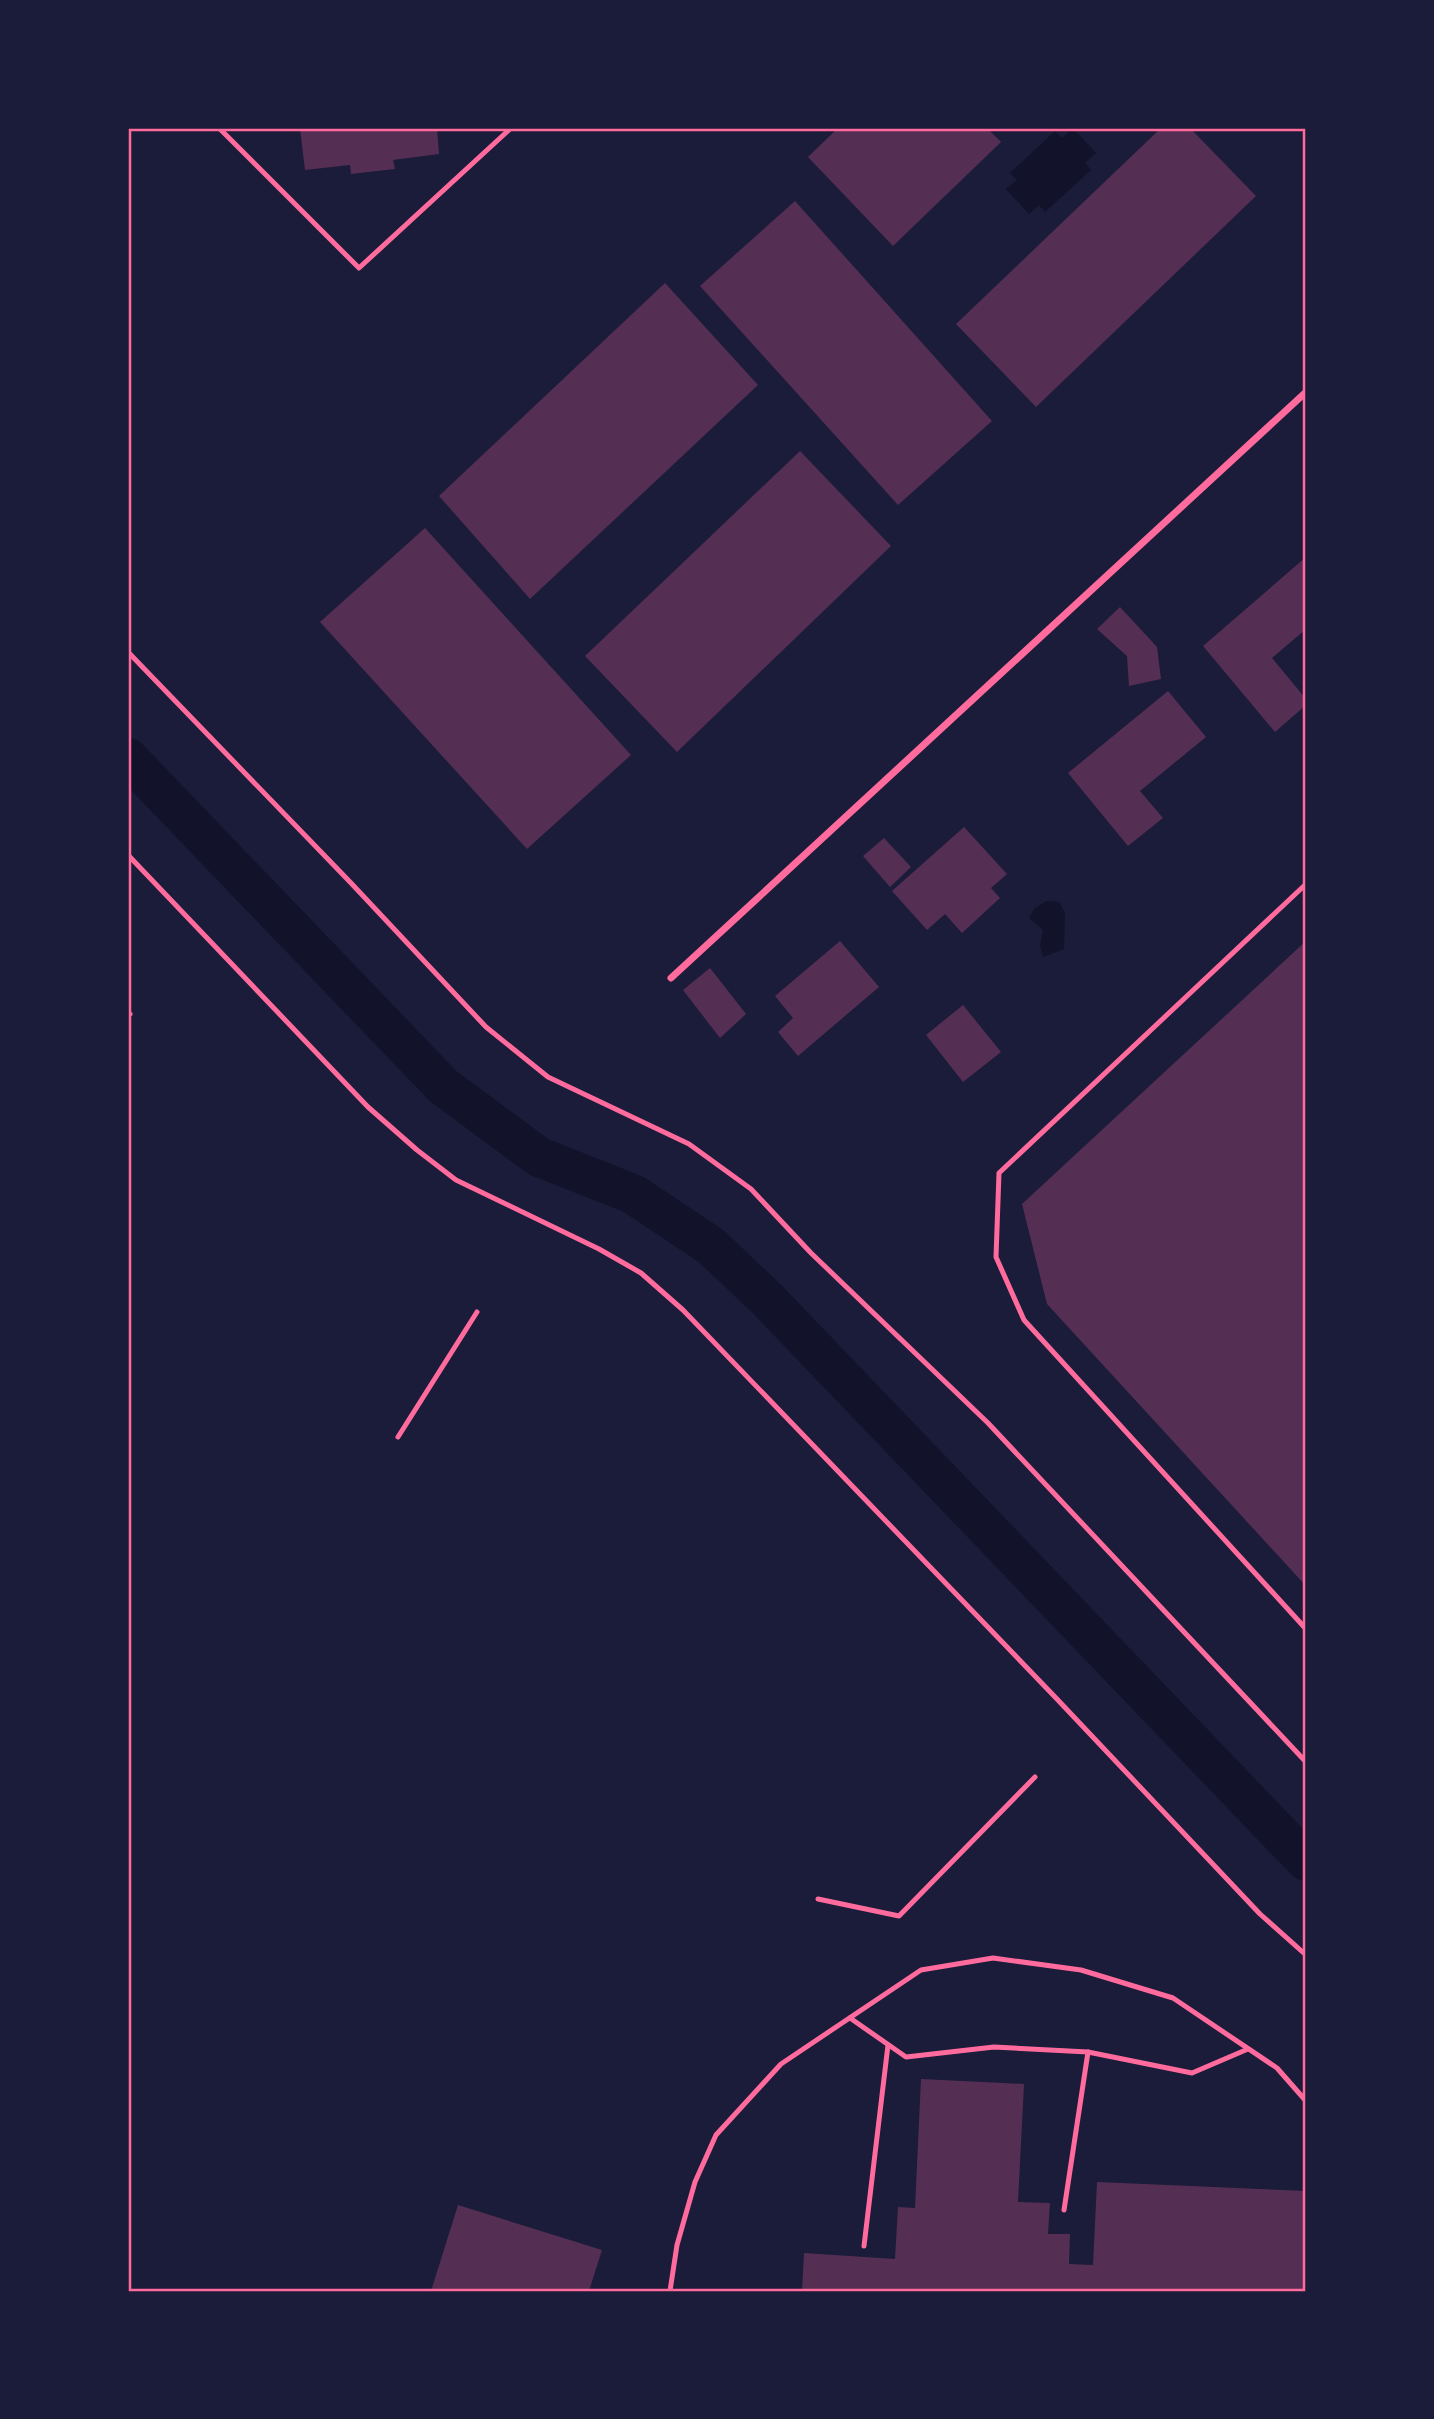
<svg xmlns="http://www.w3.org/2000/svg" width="1434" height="2419" viewBox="0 0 1434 2419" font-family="'Work Sans',sans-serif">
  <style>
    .water { fill: #12122b }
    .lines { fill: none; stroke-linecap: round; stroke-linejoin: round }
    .canal { stroke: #12122b; stroke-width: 40 }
    .building { fill: #542f53 }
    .service { stroke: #ff6b9d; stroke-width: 5 }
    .minor { stroke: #ff6b9d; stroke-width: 7 }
    .neatline { fill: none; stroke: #ff6b9d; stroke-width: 2.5 }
  </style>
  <rect width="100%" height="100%" fill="#1b1b3a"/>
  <g class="water">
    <polygon points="1073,128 1096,153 1085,163 1091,170 1045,212 1039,205 1029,214 1006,189 1017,180 1010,173 1055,131 1062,138"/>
    <polygon points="1046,901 1059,902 1065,913 1064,949 1043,957 1040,946 1043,930 1029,918 1034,909"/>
  </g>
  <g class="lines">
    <polyline class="canal" points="128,758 443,1086 539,1157 633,1194 711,1246 768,1300 1306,1861"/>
  </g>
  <g class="building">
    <polygon points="300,128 437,128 439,154 393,160 395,169 351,174 350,165 305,170"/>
    <polygon points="838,128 987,128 1001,142 893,246 808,157"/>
    <polygon points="1161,128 1190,128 1256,196 1036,407 956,324"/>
    <polygon points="795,201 992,421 898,505 700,286"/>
    <polygon points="665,283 758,385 530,599 439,496"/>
    <polygon points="800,451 891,546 677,752 585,656"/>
    <polygon points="425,528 631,755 527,849 320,622"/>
    <polygon points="1306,557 1306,629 1272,658 1306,699 1306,705 1275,732 1203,646"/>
    <polygon points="1120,607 1157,647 1161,679 1129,686 1127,656 1097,629"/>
    <polygon points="1168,691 1206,737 1140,791 1163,818 1128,846 1068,773"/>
    <polygon points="964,827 1007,874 991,888 1000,898 962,933 945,914 927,930 892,891"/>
    <polygon points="884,838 911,867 890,887 863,856"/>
    <polygon points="840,941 879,987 798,1056 778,1032 793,1018 775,996"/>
    <polygon points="1306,941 1306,1586 1047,1304 1022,1204"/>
    <polygon points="710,968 746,1014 720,1038 683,990"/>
    <polygon points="963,1005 1001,1052 963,1082 926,1035"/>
    <polygon points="921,2079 1024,2084 1018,2202 1050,2203 1048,2234 1070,2234 1069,2264 1093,2265 1097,2182 1306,2191 1306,2291 802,2291 804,2253 895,2259 898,2207 915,2208"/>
    <polygon points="458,2205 602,2250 589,2291 431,2291"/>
  </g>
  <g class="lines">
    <g class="service">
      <polyline points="219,128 359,268 511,128"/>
      <polyline points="128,652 351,883 486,1027 548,1077 689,1144 751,1189 811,1253 988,1423 1306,1762"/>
      <polyline points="128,855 368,1107 417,1150 456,1180 599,1249 641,1273 683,1310 1056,1698 1260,1914 1306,1955"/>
      <polyline points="1306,884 999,1173 996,1257 1024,1320 1306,1629"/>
      <polyline points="128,1016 130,1014"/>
      <polyline points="398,1437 477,1312"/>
      <polyline points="818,1899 899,1916 1035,1777"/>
      <polyline points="850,2018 906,2057 994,2047 1088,2052 1192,2073 1248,2049"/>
      <polyline points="1064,2210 1088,2052"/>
      <polyline points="864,2246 888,2045"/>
      <polyline points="670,2291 677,2245 695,2182 716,2135 781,2064 921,1970 993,1958 1081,1970 1173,1998 1277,2068 1306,2101"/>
    </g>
    <polyline class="minor" points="671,978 1306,392"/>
  </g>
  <rect width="1434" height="2419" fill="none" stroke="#1b1b3a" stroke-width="259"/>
  <rect x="130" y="130" width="1174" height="2160" class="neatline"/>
</svg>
